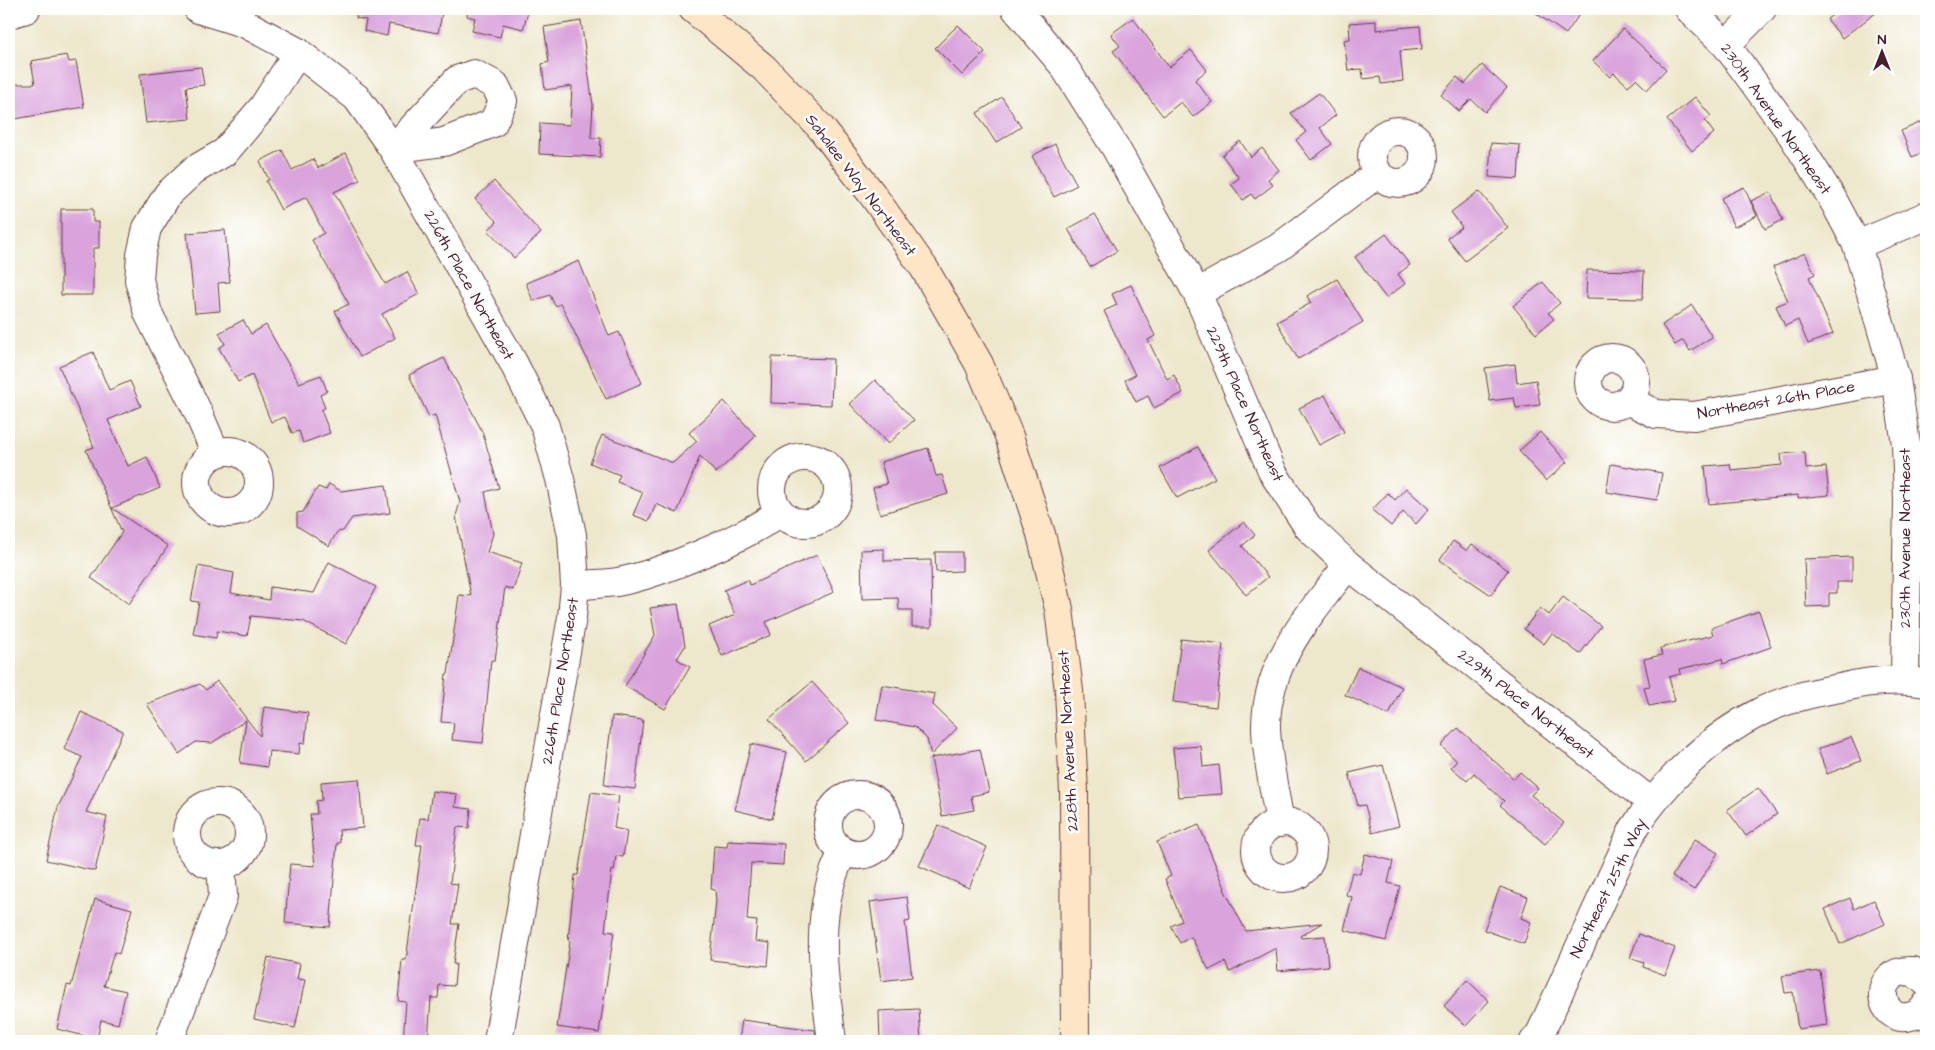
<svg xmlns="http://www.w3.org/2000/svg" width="1935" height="1050" viewBox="0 0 1935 1050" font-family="'Architects Daughter',sans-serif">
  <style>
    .building { fill: #d9a3db }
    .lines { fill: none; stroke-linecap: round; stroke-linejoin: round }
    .minor-casing { stroke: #623d43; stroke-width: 30 }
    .secondary-casing { stroke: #623d43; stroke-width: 30 }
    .minor { stroke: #fff; stroke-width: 28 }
    .secondary { stroke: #fee5c5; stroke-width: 28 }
    .labels { text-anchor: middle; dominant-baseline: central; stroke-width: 5; stroke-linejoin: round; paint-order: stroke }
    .street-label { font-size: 16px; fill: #4a1f2b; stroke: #fff }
  </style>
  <rect width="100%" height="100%" fill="#fff"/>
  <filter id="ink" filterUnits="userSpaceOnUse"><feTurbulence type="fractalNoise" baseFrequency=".02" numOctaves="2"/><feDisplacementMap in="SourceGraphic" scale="10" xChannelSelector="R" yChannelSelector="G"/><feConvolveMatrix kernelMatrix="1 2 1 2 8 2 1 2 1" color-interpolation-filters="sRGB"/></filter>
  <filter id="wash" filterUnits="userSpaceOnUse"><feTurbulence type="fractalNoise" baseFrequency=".0096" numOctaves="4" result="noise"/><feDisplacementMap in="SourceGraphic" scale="20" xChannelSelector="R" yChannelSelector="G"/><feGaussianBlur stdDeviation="1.12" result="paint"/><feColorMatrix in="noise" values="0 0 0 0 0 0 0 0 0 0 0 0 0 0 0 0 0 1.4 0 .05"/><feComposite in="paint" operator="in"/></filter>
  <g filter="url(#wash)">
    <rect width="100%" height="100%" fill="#ede7cb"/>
    <g id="blocks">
      <g class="building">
        <polygon points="357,9 443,9 438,33 389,24 387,36 364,31 366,20 356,18"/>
        <polygon points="468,9 529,9 523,29 503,24 500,37 472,31 475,18 467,16"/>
        <polygon points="1530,9 1583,9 1566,34"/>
        <polygon points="1841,9 1881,9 1842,38 1827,19"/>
        <polygon points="1133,18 1169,67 1191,50 1207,70 1195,80 1212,102 1193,117 1181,102 1163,116 1113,51 1120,46 1111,34"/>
        <polygon points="581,21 593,105 591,138 601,138 600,157 539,154 540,123 570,125 572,86 545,90 542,64 549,62 544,27"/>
        <polygon points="1376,21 1376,30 1420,26 1422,49 1400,51 1403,81 1381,84 1380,77 1363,79 1362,69 1348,70 1344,40 1350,39 1349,23"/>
        <polygon points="958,25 985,52 962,75 935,48"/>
        <polygon points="1623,29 1666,69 1647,90 1636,79 1628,86 1614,73 1610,77 1593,61"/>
        <polygon points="67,55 69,62 76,61 84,107 9,120 9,84 35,84 31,61"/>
        <polygon points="1482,65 1507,88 1485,112 1471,99 1459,111 1441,95 1457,77 1465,84"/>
        <polygon points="201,67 204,85 186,87 190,119 146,123 140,74"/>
        <polygon points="1319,93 1336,115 1320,128 1332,144 1311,160 1296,140 1306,132 1291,113"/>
        <polygon points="1002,97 1021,127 996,143 977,113"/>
        <polygon points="1695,97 1711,116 1705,121 1714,133 1692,151 1667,120"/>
        <polygon points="1926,120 1926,151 1912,157 1901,131"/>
        <polygon points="1240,141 1251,157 1262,148 1279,170 1268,179 1273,185 1255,199 1251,194 1243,200 1231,184 1239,178 1222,155"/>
        <polygon points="1491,143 1520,145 1518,179 1489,177"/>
        <polygon points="1055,144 1077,185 1054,197 1032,156"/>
        <polygon points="282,150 292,170 313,159 318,168 346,153 360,180 334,192 385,284 407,272 419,294 382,314 395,338 360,357 335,311 349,304 312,240 324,233 306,197 281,210 266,181 269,180 260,161"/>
        <polygon points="494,181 541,233 514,258 488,230 497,222 475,199"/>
        <polygon points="1744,187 1757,216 1734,227 1721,198"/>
        <polygon points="1479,191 1508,228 1465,261 1447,238 1462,227 1451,212"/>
        <polygon points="1770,192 1783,220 1765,229 1751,201"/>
        <polygon points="61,209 93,209 93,222 99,222 99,248 93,248 93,295 61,295"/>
        <polygon points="1095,214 1117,251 1090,267 1068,229"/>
        <polygon points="225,230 230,282 218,283 220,311 195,313 187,233"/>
        <polygon points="1386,234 1410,265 1398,274 1405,284 1386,298 1355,257"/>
        <polygon points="1805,253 1815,274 1809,277 1833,334 1808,344 1798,320 1785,326 1776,306 1788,301 1773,267"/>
        <polygon points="579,261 609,336 619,332 642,383 606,399 561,304 555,306 550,295 533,301 526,283"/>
        <polygon points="1587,270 1644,271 1643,299 1586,298"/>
        <polygon points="1337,279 1363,322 1298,359 1277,322 1311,303 1307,296"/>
        <polygon points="1543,282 1560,303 1548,313 1554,319 1536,334 1513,306"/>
        <polygon points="1131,285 1155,336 1148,340 1167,379 1174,375 1183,393 1154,408 1148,396 1136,402 1125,380 1135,375 1104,311 1117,305 1112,294"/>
        <polygon points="1692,305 1712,337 1690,351 1683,340 1675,345 1662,325"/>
        <polygon points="243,320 251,334 266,325 299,383 321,375 327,391 320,395 325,408 321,410 330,433 303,443 299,431 292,433 285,417 271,422 252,375 238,382 219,348 225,344 219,333"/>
        <polygon points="93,352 109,390 130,381 141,406 108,420 128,466 147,457 160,488 112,508 168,546 129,604 91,578 122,532 86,450 94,447 59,366"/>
        <polygon points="772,357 833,359 831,405 771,403"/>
        <polygon points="444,358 482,431 499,488 485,492 493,534 487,552 522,563 513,590 505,587 495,660 491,660 483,743 452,740 454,723 441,722 446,674 448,674 459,595 471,596 456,516 460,502 435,415 429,417 409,375"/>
        <polygon points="1515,364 1517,383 1536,380 1540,405 1516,408 1514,398 1490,401 1485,368"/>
        <polygon points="875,380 914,420 888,444 850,404"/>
        <polygon points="1325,395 1344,432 1319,445 1299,408"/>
        <polygon points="724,401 756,436 716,473 700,456 677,513 656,504 649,521 633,515 643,492 617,482 620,475 590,463 602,435 673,463 697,441 689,433"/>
        <polygon points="1540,432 1567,462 1546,481 1519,451"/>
        <polygon points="1198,447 1215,478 1177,498 1160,468"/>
        <polygon points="928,448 936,476 942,475 948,494 880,514 873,488 887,484 881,462"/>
        <polygon points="1805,452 1806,469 1826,467 1829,495 1798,498 1798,495 1709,504 1705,466 1730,464 1731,470 1782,465 1781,454"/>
        <polygon points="1611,464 1662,473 1657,500 1606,492"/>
        <polygon points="329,484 341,491 386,485 390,513 352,518 343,531 337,532 329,546 297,526 297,513 303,512 318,487 326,490"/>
        <polygon points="1406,488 1429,509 1416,524 1403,512 1391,526 1372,510 1388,493 1395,500"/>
        <polygon points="1244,522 1255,535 1242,546 1268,577 1246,595 1209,550"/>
        <polygon points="1453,541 1467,551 1472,544 1508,570 1491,595 1440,560"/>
        <polygon points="884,549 884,561 931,560 932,627 912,627 912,610 899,610 898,598 862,599 861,550"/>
        <polygon points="935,552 962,552 962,571 936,572"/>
        <polygon points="817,555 834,592 766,622 771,635 722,656 709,626 735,615 724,590 748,580 750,585"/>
        <polygon points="1852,557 1852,582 1837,582 1837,593 1829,593 1829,606 1806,607 1804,559"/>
        <polygon points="329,562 376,587 346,644 303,621 251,616 247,636 217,631 216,638 193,634 199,602 191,601 198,566 234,573 231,593 269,600 270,587 314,593"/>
        <polygon points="1563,597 1601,626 1580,654 1552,633 1544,644 1524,629 1540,608 1549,615"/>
        <polygon points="678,604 685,646 677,659 690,667 665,709 625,686 655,635 650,608"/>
        <polygon points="1759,611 1771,647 1723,664 1722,659 1680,669 1681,674 1669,677 1675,701 1649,706 1644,687 1650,686 1644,659 1662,655 1660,648 1713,635 1711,628"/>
        <polygon points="1181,639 1223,644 1216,707 1173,702"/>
        <polygon points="1358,667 1402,687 1389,715 1345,695"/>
        <polygon points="217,681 260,736 264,707 308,713 305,744 300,743 299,754 269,751 267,767 240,763 246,720 212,743 196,742 179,754 147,704 200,684 206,690"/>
        <polygon points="812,682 849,723 806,761 769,719"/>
        <polygon points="882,685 935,694 933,705 957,728 931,755 927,739 915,727 876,720"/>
        <polygon points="81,712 123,731 86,812 107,817 95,871 46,860 58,807 82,757 64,749"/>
        <polygon points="612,716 643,720 635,789 604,785"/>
        <polygon points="1458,728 1514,779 1520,772 1538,788 1531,795 1564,823 1545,844 1500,805 1504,801 1474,773 1467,781 1451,767 1457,761 1441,746"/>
        <polygon points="1851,737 1861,761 1827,774 1818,749"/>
        <polygon points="751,744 787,752 772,819 735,810"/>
        <polygon points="1201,746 1203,767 1219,765 1222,794 1178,797 1173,748"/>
        <polygon points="980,749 989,792 971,796 974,810 942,816 931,758"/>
        <polygon points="1383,765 1399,826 1372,833 1365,805 1358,806 1349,773"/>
        <polygon points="359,779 363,828 339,830 340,843 337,843 330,927 285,923 290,864 315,866 310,814 317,814 316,801 322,800 321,782"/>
        <polygon points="1758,788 1777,814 1746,836 1727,810"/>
        <polygon points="432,791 457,794 455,807 471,809 469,828 457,827 450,883 458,884 452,924 459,924 453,964 456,964 454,986 439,985 438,998 431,998 428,1041 403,1041 406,1002 398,1001 402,960 406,960 422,845 416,845 420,818 428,819"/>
        <polygon points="591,792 619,796 614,828 627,831 623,857 616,856 614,871 612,870 605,931 614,932 599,1033 557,1027 570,941 568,940 575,875 578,875"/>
        <polygon points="938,825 987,847 969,888 919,866"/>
        <polygon points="1199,825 1225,888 1224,889 1246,931 1322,923 1300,936 1301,938 1325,936 1328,966 1278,971 1276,948 1230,972 1225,962 1209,970 1191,937 1180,943 1171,926 1182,921 1165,879 1171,876 1157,842"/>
        <polygon points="1695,839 1718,853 1694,890 1672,876"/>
        <polygon points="728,841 784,844 783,865 751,863 747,920 757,921 755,941 770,943 768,966 710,960 716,901 715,890 711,889 714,846 727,847"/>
        <polygon points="1365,854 1393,861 1388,883 1400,886 1386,941 1344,930 1352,897 1346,895 1352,872 1360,874"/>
        <polygon points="1500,887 1528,897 1521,918 1531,922 1524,944 1484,930"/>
        <polygon points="907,897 910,921 905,922 912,977 881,981 870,902"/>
        <polygon points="1850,898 1854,909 1874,900 1885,924 1840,944 1825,909"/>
        <polygon points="95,899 132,909 119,954 114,952 104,986 126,991 118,1024 101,1020 97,1039 57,1029 67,985 71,986"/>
        <polygon points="1639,934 1675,948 1665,975 1643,967 1644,963 1630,958"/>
        <polygon points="268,957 300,964 297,979 305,980 295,1028 254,1019"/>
        <polygon points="1820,971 1827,1025 1798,1029 1793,992 1785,993 1782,976"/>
        <polygon points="1467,980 1489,1001 1466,1026 1444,1006"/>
        <polygon points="919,1009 921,1041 880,1041 879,1011"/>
        <polygon points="742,1020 815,1030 816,1041 739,1041"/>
      </g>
    </g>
  </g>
  <g filter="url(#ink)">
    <use href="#blocks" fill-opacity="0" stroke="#623d43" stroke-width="1"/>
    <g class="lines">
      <defs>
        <g id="minor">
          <polyline points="198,9 246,24 298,52 357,98 393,149 513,362 545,426 560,479 572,535 575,586 572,617 498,1041"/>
          <polyline points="1016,9 1063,65 1115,147 1197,293 1273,473 1308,527 1348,565 1651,802"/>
          <polyline points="1689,9 1726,45 1792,135 1832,198 1857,245 1896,379 1906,444 1908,500 1905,679"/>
          <polyline points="9,14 26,9"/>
          <polyline points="1726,45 1762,9"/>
          <polygon points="474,74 495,85 503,101 493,123 444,142 393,149 457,80"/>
          <circle cx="1398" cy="157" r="26"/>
          <polyline points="1857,245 1926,216"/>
          <polyline points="1197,293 1278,248 1377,174"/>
          <circle cx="1612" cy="382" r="24"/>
          <polyline points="1628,400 1656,414 1694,416 1896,379"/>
          <circle cx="228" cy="482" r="31"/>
          <polyline points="216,454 197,410 148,313 139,280 141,255 147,228 168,194 194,170 225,152 263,107 298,52"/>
          <circle cx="805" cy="490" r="33"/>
          <path d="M575 586C589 584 603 584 617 582 658 575 747 537 780 512"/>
          <circle cx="858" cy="825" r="30"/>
          <circle cx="218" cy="834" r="31"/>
          <circle cx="1284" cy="850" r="28"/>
          <path d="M1280 823C1275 792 1266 755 1266 725 1267 660 1311 613 1348 565"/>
          <path d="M1926 982 1913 971C1868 968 1879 1026 1911 1016 1918 1015 1923 1011 1926 1005"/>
          <polyline points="169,1041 223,896 221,865"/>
          <path d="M832 1041C824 979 812 910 843 852"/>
          <path d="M1534 1041 1540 1034 1633 830C1664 782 1708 738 1760 712 1785 699 1812 693 1840 688 1868 681 1898 678 1926 683"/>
        </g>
        <polyline id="secondary" points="693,9 764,68 821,128 872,194 924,268 979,364 1009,436 1041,534 1059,609 1069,691 1074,792 1075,1041"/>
      </defs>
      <use href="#minor" class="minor-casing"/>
      <use href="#secondary" class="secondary-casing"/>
      <use href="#minor" class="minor"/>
      <use href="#secondary" class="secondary"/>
    </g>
  </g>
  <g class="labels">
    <g class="street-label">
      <text transform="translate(1776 119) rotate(55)">230th Avenue Northeast</text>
      <text transform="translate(861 185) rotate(53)">Sahalee Way Northeast</text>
      <text transform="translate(469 285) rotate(61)">226th Place Northeast</text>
      <text transform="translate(1776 400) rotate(-10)">Northeast 26th Place</text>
      <text transform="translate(1245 404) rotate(66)">229th Place Northeast</text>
      <text transform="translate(1905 538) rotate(-90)">230th Avenue Northeast</text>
      <text transform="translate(560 681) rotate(-81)">226th Place Northeast</text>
      <text transform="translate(1526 704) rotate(38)">229th Place Northeast</text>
      <text transform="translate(1068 741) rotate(-93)">228th Avenue Northeast</text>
      <text transform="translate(1608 888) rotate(-64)">Northeast 25th Way</text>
    </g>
  </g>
  <rect width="1935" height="1050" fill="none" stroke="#fff" stroke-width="30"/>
  <g transform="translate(1882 52)" stroke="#ffffff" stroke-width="4" paint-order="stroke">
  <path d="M0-4L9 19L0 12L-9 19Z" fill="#4a1f2b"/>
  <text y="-8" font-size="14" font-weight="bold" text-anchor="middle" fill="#4a1f2b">N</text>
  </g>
</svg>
